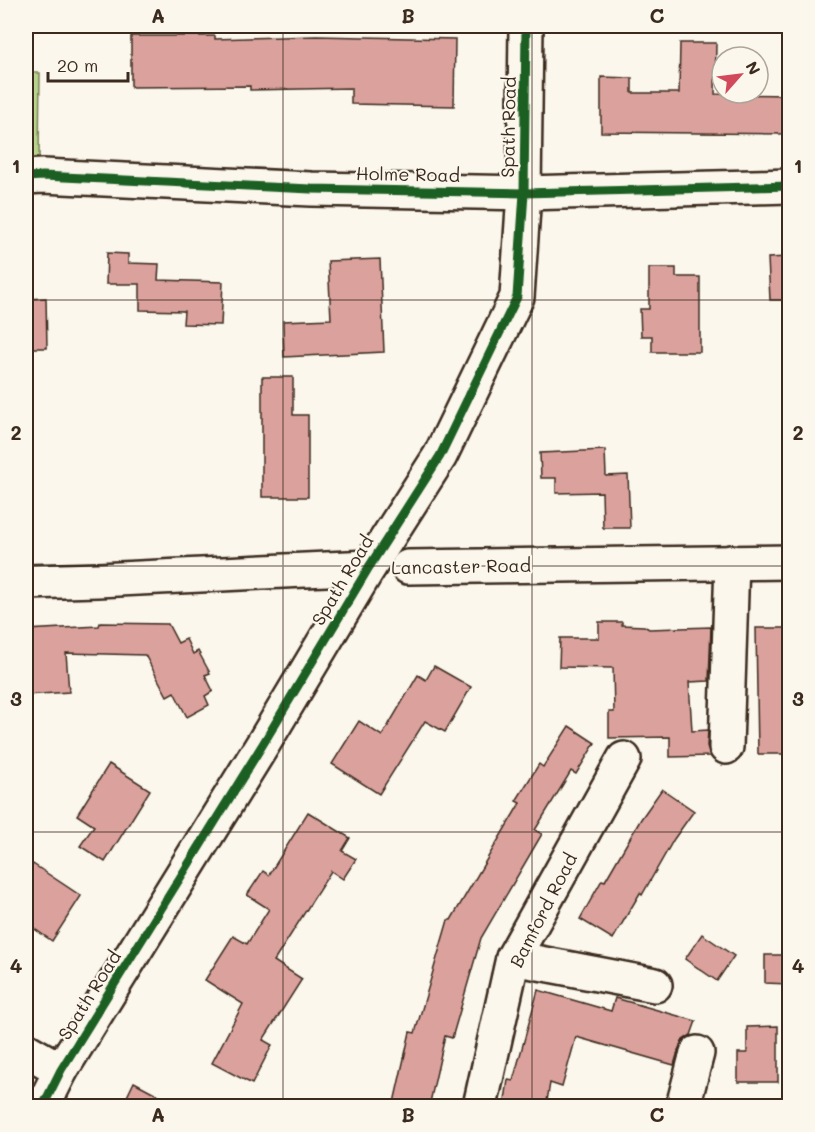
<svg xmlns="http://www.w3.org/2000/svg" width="815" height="1132" viewBox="0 0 815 1132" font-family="Mali,sans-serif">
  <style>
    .green { fill: #b8d48c; stroke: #7a7f55; stroke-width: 1.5 }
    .building { fill: #dba19d; stroke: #3b2a1e; stroke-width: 1.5 }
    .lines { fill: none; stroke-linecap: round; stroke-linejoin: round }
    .minor-casing { stroke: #3b2a1e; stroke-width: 38 }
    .minor { stroke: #fbf7ec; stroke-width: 33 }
    .cycleway-casing { stroke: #fbf7ec; stroke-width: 13 }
    .cycleway { stroke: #1b5e20; stroke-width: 9 }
    .grid { fill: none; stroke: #3b2a1e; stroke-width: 1.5; stroke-opacity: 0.55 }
    .labels { text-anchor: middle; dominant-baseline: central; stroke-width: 4.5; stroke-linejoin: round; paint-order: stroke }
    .street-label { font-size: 18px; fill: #3b2a1e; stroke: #fbf7ec }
    .neatline { fill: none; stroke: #3b2a1e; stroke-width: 2 }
    .grid-label { font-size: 20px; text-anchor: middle; font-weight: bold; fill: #3b2a1e }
  </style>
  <rect width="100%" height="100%" fill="#fbf7ec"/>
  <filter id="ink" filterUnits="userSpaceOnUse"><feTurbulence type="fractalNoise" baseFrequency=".0167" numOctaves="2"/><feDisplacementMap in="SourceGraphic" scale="12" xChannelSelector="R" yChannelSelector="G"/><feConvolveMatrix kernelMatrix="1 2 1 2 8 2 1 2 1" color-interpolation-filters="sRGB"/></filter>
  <g filter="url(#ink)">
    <polygon class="green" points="26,73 40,73 39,158 26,158"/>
    <g class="building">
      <polygon points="131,36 215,36 215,39 316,36 455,39 454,106 351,104 351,88 250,90 250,86 131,87"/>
      <polygon points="680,43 716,43 715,94 789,95 789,134 601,132 601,77 632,78 632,93 679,93"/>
      <polygon points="107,253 128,254 128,263 159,264 158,280 223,282 221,325 183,324 184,311 140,310 140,284 106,284"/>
      <polygon points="789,257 789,300 770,300 768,258"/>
      <polygon points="380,259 384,352 284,357 283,321 331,319 328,261"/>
      <polygon points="649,268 676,268 676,277 700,277 700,352 652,352 652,336 641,336 640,309 649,309"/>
      <polygon points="46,298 47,348 26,348 26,299"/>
      <polygon points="262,377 293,377 293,415 308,415 308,497 262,497"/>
      <polygon points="605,450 606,476 628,475 630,528 603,528 602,492 556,493 556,478 541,478 540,453"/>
      <polygon points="599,622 622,622 622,625 644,626 649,629 711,627 709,681 689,682 692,731 708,730 707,746 710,756 670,757 670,737 609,738 609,712 614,712 613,668 559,667 560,638 599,638"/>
      <polygon points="100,623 168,624 178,643 186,639 193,654 198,651 210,673 205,675 213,691 205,696 209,705 187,717 174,692 167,696 145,655 66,653 69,692 26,695 26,630 99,626"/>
      <polygon points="756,628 789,628 789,754 758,754"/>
      <polygon points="434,666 471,687 445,732 425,721 379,794 332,764 359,721 382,736 418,675 426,680"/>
      <polygon points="569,726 595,743 576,774 571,771 535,830 542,834 481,938 452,1038 445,1036 429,1107 393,1107 410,1032 415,1033 448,920 451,920 520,803 516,801 539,764 543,767"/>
      <polygon points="109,764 150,790 105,862 80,846 94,826 77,815"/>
      <polygon points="662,789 694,811 674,839 642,895 640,893 613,939 580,919 602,880 605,881 641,819"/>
      <polygon points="308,812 350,838 342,851 356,859 343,879 331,871 274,961 302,979 263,1040 272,1045 252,1084 212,1063 243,1004 205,980 233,936 247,944 269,909 247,895 263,871 269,875"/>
      <polygon points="33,864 81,896 52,941 26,923 26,875"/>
      <polygon points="702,934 734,956 717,981 685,959"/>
      <polygon points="765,955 789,955 789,984 765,983"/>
      <polygon points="538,990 611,1011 615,998 696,1021 691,1035 683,1040 679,1048 674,1065 576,1037 562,1087 550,1083 546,1107 504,1107 508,1080 513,1081"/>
      <polygon points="778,1026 778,1082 738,1082 738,1053 747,1053 747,1027"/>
      <polygon points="134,1082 181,1107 122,1107"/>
    </g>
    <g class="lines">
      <defs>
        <g id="minor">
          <polyline points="26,177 43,176 311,189 524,193 790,186"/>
          <polyline points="408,567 790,562"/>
          <polyline points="26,582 98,580 369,567"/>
          <polyline points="726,747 732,562"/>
          <polyline points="513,958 655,985"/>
          <polyline points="26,1050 61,1070"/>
          <polyline points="43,1106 61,1070 263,744 369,567 440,456 517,297 524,193 526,26"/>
          <polyline points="480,1106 513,958 624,759"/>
          <polyline points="683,1106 697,1053"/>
        </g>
      </defs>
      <use href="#minor" class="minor-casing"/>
      <use href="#minor" class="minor"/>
      <defs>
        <g id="cycleway">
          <polyline points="26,177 43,176 311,189 524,193 790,186"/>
          <polyline points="43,1106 61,1070 263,744 369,567 440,456 517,297 524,193 526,26"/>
        </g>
      </defs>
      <use href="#cycleway" class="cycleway-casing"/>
      <use href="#cycleway" class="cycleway"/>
    </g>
  </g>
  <path class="grid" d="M283 26V1106M532 26V1106M26 300H790M26 566H790M26 832H790"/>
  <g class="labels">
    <g class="street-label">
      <text transform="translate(508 127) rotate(-89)">Spath Road</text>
      <text transform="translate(408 174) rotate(1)">Holme Road</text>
      <text transform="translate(461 566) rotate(-1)">Lancaster Road</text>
      <text transform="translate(342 580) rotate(-59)">Spath Road</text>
      <text transform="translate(543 910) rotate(-63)">Bamford Road</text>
      <text transform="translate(89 995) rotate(-58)">Spath Road</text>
    </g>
  </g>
  <rect width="815" height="1132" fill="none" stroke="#fbf7ec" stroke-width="66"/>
  <g transform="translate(740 75) rotate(62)"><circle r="28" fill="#fbf7ec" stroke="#aea59a" stroke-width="1.5"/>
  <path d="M0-4.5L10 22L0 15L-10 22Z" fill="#d1495b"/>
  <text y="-9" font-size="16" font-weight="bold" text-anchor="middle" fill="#3b2a1e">N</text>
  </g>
  <path d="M48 72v9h80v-9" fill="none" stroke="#3b2a1e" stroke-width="3"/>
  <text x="57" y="72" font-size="18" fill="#3b2a1e" stroke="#fbf7ec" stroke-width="4.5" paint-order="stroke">20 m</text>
  <rect x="33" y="33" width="749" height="1066" class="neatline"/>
  <g class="grid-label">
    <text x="158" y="23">A</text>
    <text x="408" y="23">B</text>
    <text x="657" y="23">C</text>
    <text x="16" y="173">1</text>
    <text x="798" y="173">1</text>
    <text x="16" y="440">2</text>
    <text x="798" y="440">2</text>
    <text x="16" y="706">3</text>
    <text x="798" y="706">3</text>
    <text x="16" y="973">4</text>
    <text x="798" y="973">4</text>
    <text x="158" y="1122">A</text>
    <text x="408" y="1122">B</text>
    <text x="657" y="1122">C</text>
  </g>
</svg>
